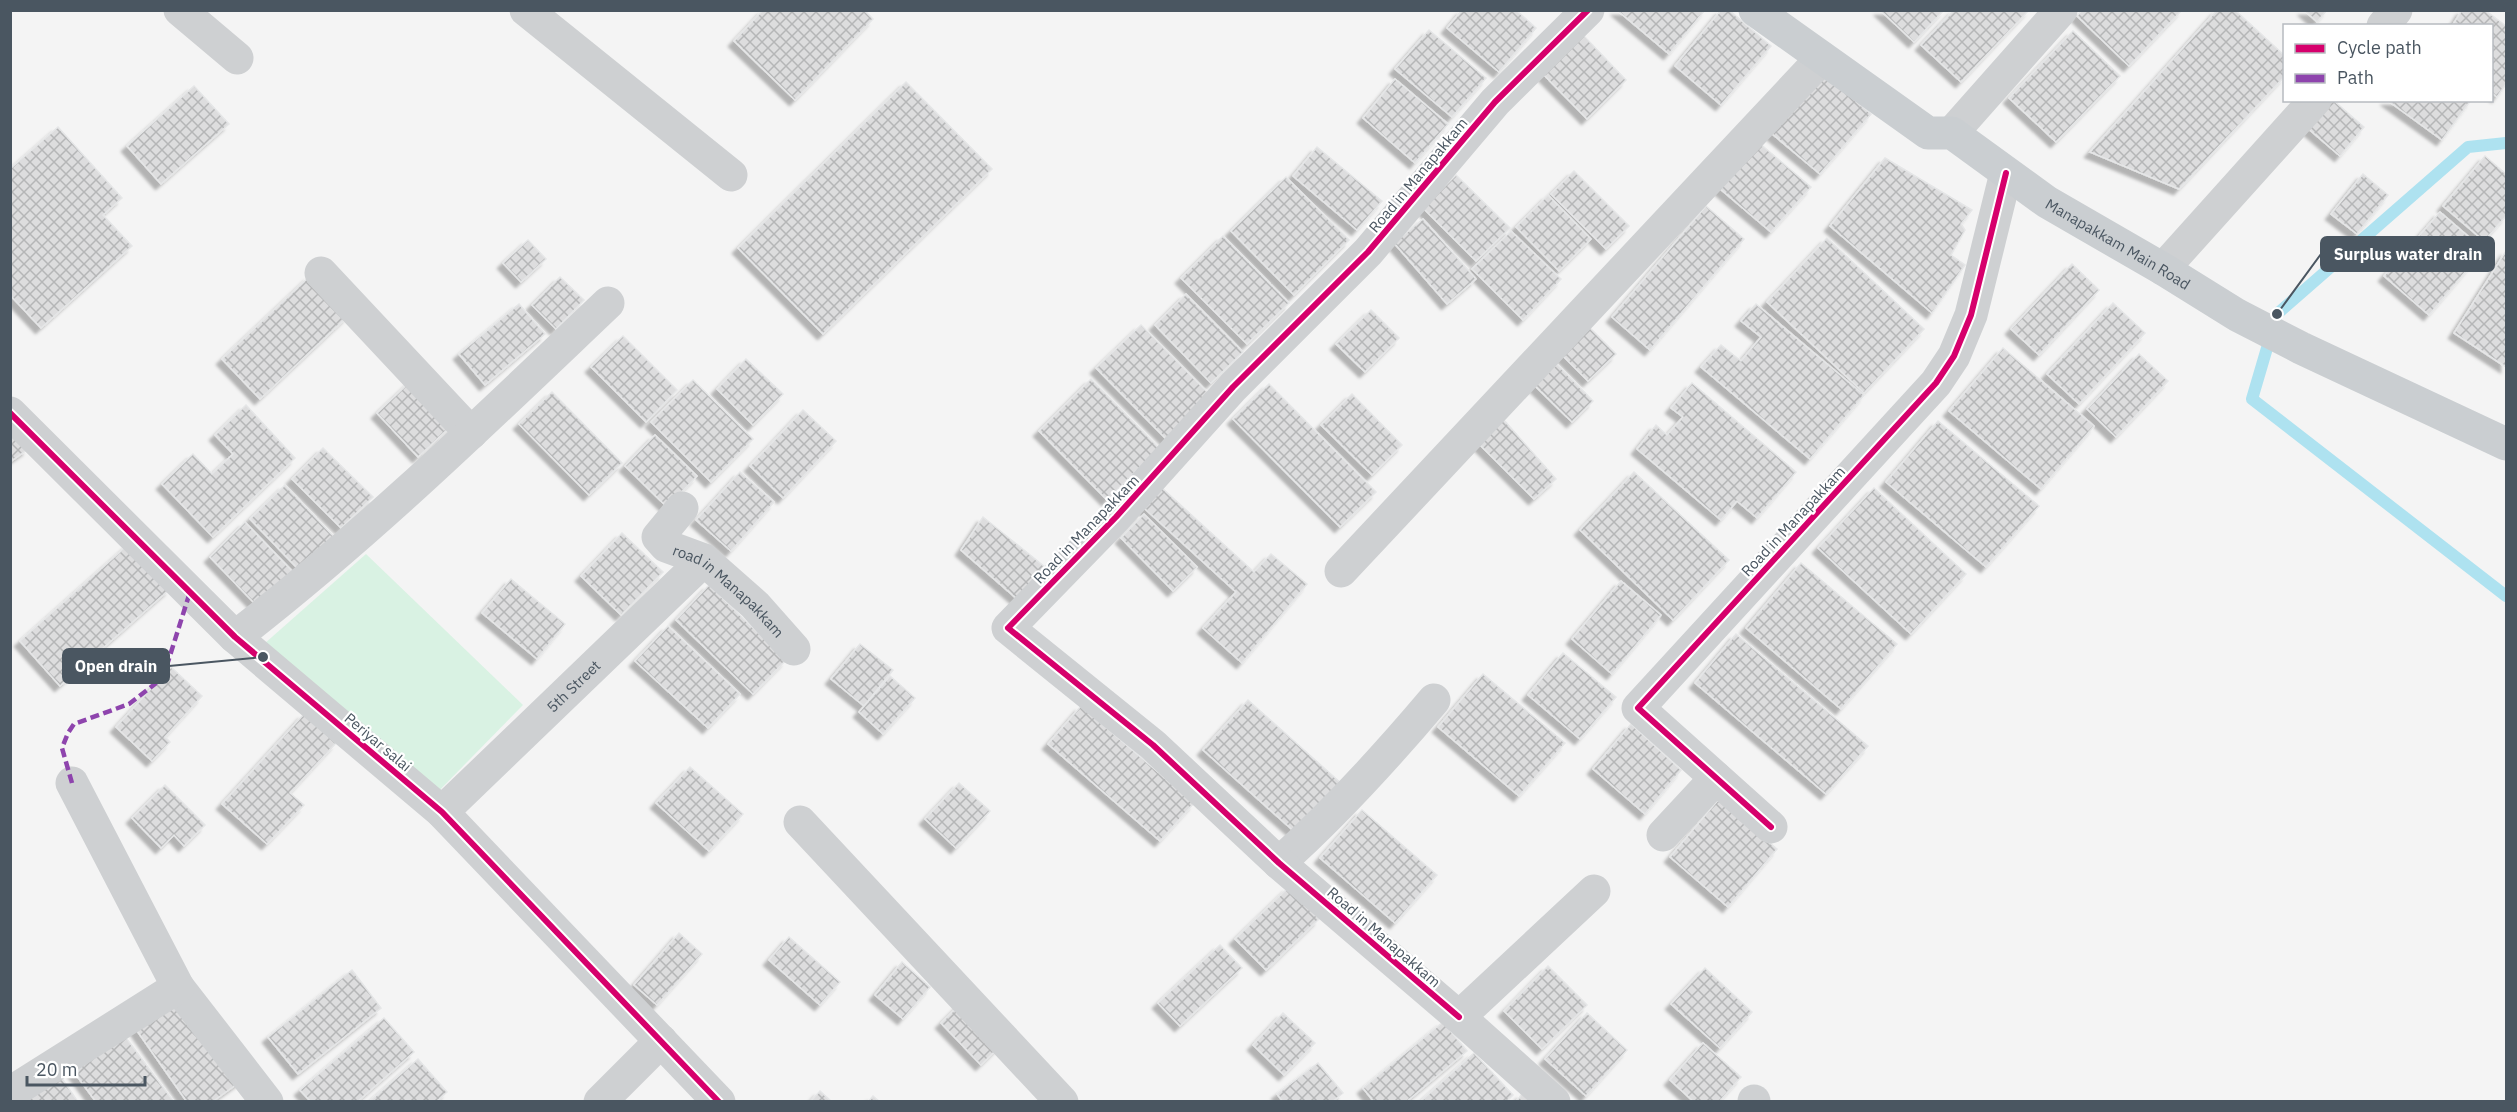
<svg xmlns="http://www.w3.org/2000/svg" width="2517" height="1112" viewBox="0 0 2517 1112" font-family="'IBM Plex Sans',sans-serif">
  <style>
    .park { fill: #d9f2e3 }
    .lines { fill: none; stroke-linecap: round; stroke-linejoin: round }
    .stream { stroke: #aee2f0; stroke-width: 12 }
    .building { fill: url(#building-cross-hatch); stroke: #e5e6e7; stroke-width: 1.5; filter: url(#shadow) }
    .minor { stroke: #ced0d2; stroke-width: 33 }
    .major { stroke: #caced1; stroke-width: 33 }
    .quiet { stroke: #8e44ad; stroke-width: 4.5; stroke-dasharray: 9 4.5; stroke-linecap: butt }
    .cycleway-casing { stroke: #fff; stroke-width: 10 }
    .cycleway { stroke: #d6006c; stroke-width: 6 }
    .labels { text-anchor: middle; dominant-baseline: central; stroke-width: 4.5; stroke-linejoin: round; paint-order: stroke }
    .street-label { font-size: 15px; fill: #4a5661; stroke: #fff }
    .leader { fill: none; stroke: #4a5661; stroke-width: 2 }
    .callout-dot { fill: #4a5661; stroke: #fff; stroke-width: 2 }
    .callout { fill: #4a5661; stroke: #4a5661; stroke-width: 2 }
    .callout-label { font-size: 16px; text-anchor: middle; font-weight: bold; fill: #fff }
  </style>
  <defs>
    <pattern id="building-cross-hatch" width="8" height="8" patternUnits="userSpaceOnUse" patternTransform="scale(1.5)"><rect width="8" height="8" fill="#ddddde"/><path d="M0 0l8 8M0 8l8-8" fill="none" stroke="#b5b6b7"/></pattern>
    <filter id="shadow"><feDropShadow dx="-5.5" dy="5.5" stdDeviation="1.5" flood-color="#0004"/></filter>
  </defs>
  <rect width="100%" height="100%" fill="#f4f4f4"/>
  <polygon class="park" points="366,554 523,705 425,805 264,644"/>
  <g class="lines">
    <polyline class="stream" points="2506,143 2468,147 2277,314 2252,399 2506,596"/>
  </g>
  <g class="building">
    <polygon points="763,10 864,10 873,19 795,100 734,41"/>
    <polygon points="1462,10 1516,10 1536,28 1499,72 1447,28"/>
    <polygon points="1617,10 1705,10 1669,54"/>
    <polygon points="1721,10 1729,10 1771,46 1721,105 1675,66"/>
    <polygon points="1880,10 1944,10 1914,42"/>
    <polygon points="1954,10 2029,10 1961,82 1921,45"/>
    <polygon points="2082,10 2182,10 2129,66 2077,16"/>
    <polygon points="2217,10 2235,10 2284,55 2284,77 2179,189 2090,152"/>
    <polygon points="2304,10 2327,10 2317,22"/>
    <polygon points="2462,10 2485,10 2506,26 2506,84 2497,97 2492,93 2492,26 2452,26"/>
    <polygon points="1429,30 1486,78 1452,117 1395,69"/>
    <polygon points="2073,31 2120,76 2056,142 2009,98"/>
    <polygon points="1583,35 1626,80 1587,119 1543,74"/>
    <polygon points="1822,72 1871,114 1820,174 1771,133"/>
    <polygon points="1395,79 1448,124 1415,163 1363,118"/>
    <polygon points="906,82 992,169 823,334 738,248"/>
    <polygon points="194,86 229,124 161,184 127,146"/>
    <polygon points="2327,100 2333,100 2364,127 2340,156 2305,126"/>
    <polygon points="2387,100 2471,100 2442,140"/>
    <polygon points="58,127 122,198 103,215 132,246 41,328 10,295 10,169"/>
    <polygon points="1758,142 1811,187 1771,232 1719,188"/>
    <polygon points="1317,147 1382,201 1357,230 1293,176"/>
    <polygon points="2485,156 2506,174 2506,216 2484,241 2443,206"/>
    <polygon points="1885,158 1972,210 1961,224 1965,230 1951,255 1965,265 1932,313 1830,226"/>
    <polygon points="1574,171 1629,226 1606,249 1551,194"/>
    <polygon points="2363,174 2388,195 2357,234 2331,214"/>
    <polygon points="1456,175 1510,228 1476,261 1423,208"/>
    <polygon points="1286,177 1349,240 1294,295 1231,231"/>
    <polygon points="1548,195 1591,239 1559,271 1516,227"/>
    <polygon points="1706,206 1744,239 1650,350 1612,317"/>
    <polygon points="2440,212 2484,250 2429,315 2384,276"/>
    <polygon points="1423,219 1476,279 1447,304 1394,243"/>
    <polygon points="1511,231 1561,279 1523,320 1472,269"/>
    <polygon points="1223,236 1289,303 1247,344 1181,278"/>
    <polygon points="1827,238 1924,329 1864,393 1767,302"/>
    <polygon points="528,240 546,259 521,282 503,263"/>
    <polygon points="2506,251 2506,367 2454,333"/>
    <polygon points="2072,264 2099,290 2039,355 2011,329"/>
    <polygon points="310,276 348,316 260,399 222,359"/>
    <polygon points="560,277 584,300 556,329 532,305"/>
    <polygon points="1186,294 1243,352 1211,383 1155,325"/>
    <polygon points="2113,303 2145,333 2079,404 2047,374"/>
    <polygon points="519,304 545,334 485,385 459,354"/>
    <polygon points="1756,304 1864,395 1810,459 1701,367 1721,345 1741,361 1761,337 1741,321"/>
    <polygon points="1371,310 1399,338 1365,372 1336,344"/>
    <polygon points="1141,325 1215,400 1171,444 1096,368"/>
    <polygon points="1588,326 1616,354 1588,381 1560,353"/>
    <polygon points="623,336 677,390 646,422 591,367"/>
    <polygon points="2003,348 2094,426 2041,489 1949,411"/>
    <polygon points="2139,354 2168,381 2116,437 2087,409"/>
    <polygon points="746,359 783,394 753,425 717,389"/>
    <polygon points="1557,364 1593,401 1572,422 1535,386"/>
    <polygon points="1091,379 1159,448 1107,500 1039,431"/>
    <polygon points="693,380 753,439 711,482 651,422"/>
    <polygon points="411,381 452,425 418,457 377,413"/>
    <polygon points="1692,383 1796,472 1757,518 1737,501 1721,520 1637,449 1656,425 1667,435 1683,417 1671,408"/>
    <polygon points="1269,384 1376,492 1340,527 1233,419"/>
    <polygon points="552,392 622,463 589,495 519,424"/>
    <polygon points="1352,394 1402,445 1372,475 1321,425"/>
    <polygon points="246,405 295,458 213,537 162,484 193,454 212,474 233,454 215,435"/>
    <polygon points="803,410 836,441 783,498 750,466"/>
    <polygon points="1503,419 1556,479 1534,499 1478,443"/>
    <polygon points="1938,421 2039,506 1986,567 1886,482"/>
    <polygon points="10,428 28,449 10,462"/>
    <polygon points="655,435 697,476 667,507 625,466"/>
    <polygon points="323,448 373,497 341,528 292,479"/>
    <polygon points="740,472 774,502 731,551 696,520"/>
    <polygon points="1634,472 1729,560 1673,620 1580,530"/>
    <polygon points="285,485 335,538 300,571 250,519"/>
    <polygon points="1162,488 1254,572 1271,554 1307,584 1242,663 1203,628 1236,592 1144,508"/>
    <polygon points="1874,488 1966,574 1911,634 1818,548"/>
    <polygon points="1144,514 1197,567 1173,591 1121,538"/>
    <polygon points="983,517 1045,567 1017,599 961,550"/>
    <polygon points="245,522 295,574 259,608 210,557"/>
    <polygon points="622,533 663,572 621,615 581,576"/>
    <polygon points="129,544 170,589 60,686 20,641"/>
    <polygon points="1801,563 1897,644 1841,709 1746,628"/>
    <polygon points="511,579 565,624 537,659 482,613"/>
    <polygon points="1621,581 1661,615 1612,674 1572,639"/>
    <polygon points="709,585 786,660 753,694 676,620"/>
    <polygon points="668,626 740,694 708,728 635,661"/>
    <polygon points="1736,634 1868,746 1826,794 1695,683"/>
    <polygon points="860,644 893,670 864,706 831,679"/>
    <polygon points="1563,653 1616,697 1580,739 1528,695"/>
    <polygon points="171,667 202,696 165,737 170,742 152,761 116,727"/>
    <polygon points="1483,674 1565,743 1519,796 1438,727"/>
    <polygon points="890,676 915,698 883,734 859,712"/>
    <polygon points="1248,700 1342,784 1297,834 1203,750"/>
    <polygon points="1081,706 1194,803 1160,841 1048,744"/>
    <polygon points="304,714 336,743 290,793 304,805 267,844 222,804"/>
    <polygon points="1631,724 1681,770 1645,814 1593,769"/>
    <polygon points="690,767 743,814 709,851 656,803"/>
    <polygon points="959,783 990,811 956,848 925,819"/>
    <polygon points="165,785 205,825 184,846 174,835 161,848 132,818"/>
    <polygon points="1719,799 1777,849 1728,907 1670,857"/>
    <polygon points="1362,810 1437,875 1395,923 1320,858"/>
    <polygon points="1289,887 1319,919 1266,970 1235,939"/>
    <polygon points="679,933 702,954 657,1005 634,985"/>
    <polygon points="789,937 840,982 820,1005 769,960"/>
    <polygon points="1220,945 1242,968 1180,1026 1158,1003"/>
    <polygon points="902,962 930,987 903,1019 875,995"/>
    <polygon points="1548,966 1587,1005 1542,1049 1504,1011"/>
    <polygon points="1705,968 1752,1012 1720,1048 1671,1004"/>
    <polygon points="352,970 381,1008 298,1074 268,1037"/>
    <polygon points="181,996 241,1081 212,1102 187,1102 135,1028"/>
    <polygon points="963,1001 1003,1043 981,1065 941,1023"/>
    <polygon points="1283,1013 1315,1043 1284,1075 1253,1045"/>
    <polygon points="1587,1013 1627,1050 1586,1096 1545,1059"/>
    <polygon points="384,1018 414,1052 357,1102 311,1102 300,1090"/>
    <polygon points="1443,1022 1467,1051 1406,1102 1374,1102 1363,1088"/>
    <polygon points="121,1031 174,1102 96,1102 71,1068"/>
    <polygon points="1703,1043 1741,1077 1719,1102 1694,1102 1670,1080"/>
    <polygon points="1474,1053 1513,1095 1506,1102 1420,1102"/>
    <polygon points="418,1059 447,1092 436,1102 369,1102"/>
    <polygon points="1318,1063 1343,1093 1332,1102 1283,1102 1277,1094"/>
    <polygon points="59,1074 78,1102 19,1102"/>
    <polygon points="820,1091 832,1102 810,1102"/>
    <polygon points="1522,1094 1530,1102 1516,1102"/>
    <polygon points="873,1096 880,1102 868,1102"/>
  </g>
  <g class="lines">
    <g class="minor">
      <polyline points="180,10 237,58"/>
      <polyline points="526,10 731,175"/>
      <polyline points="2383,26 2396,10"/>
      <polyline points="1952,133 2061,10"/>
      <polyline points="2163,269 2315,100"/>
      <polyline points="321,273 471,433"/>
      <polyline points="10,413 235,637 442,812 719,1102"/>
      <path id="s1" d="M682 508 658 537 666 546 704 560 755 605 794 649"/>
      <polyline points="1341,571 1822,58"/>
      <path d="M235 637C367 535 487 418 608 303"/>
      <path id="s2" d="M442 812 704 560"/>
      <polyline points="800,822 1062,1102"/>
      <polyline points="1771,827 1638,708 1936,383 1954,356 1971,315 2006,173"/>
      <polyline points="1663,835 1716,778"/>
      <path d="M1279 863C1336 812 1385 758 1434 700"/>
      <polyline points="178,987 267,1102"/>
      <polyline points="1459,1017 1279,863 1153,745 1008,628 1116,517 1233,387 1368,252 1495,102 1588,10"/>
      <polyline points="10,1093 178,987 72,783"/>
      <polyline points="600,1102 661,1041"/>
      <polyline points="1554,1102 1459,1017 1594,891"/>
      <polyline points="1754,1102 1754,1101"/>
    </g>
    <path class="major" id="s3" d="M1755 10 1928 133H1952L2047 202 2163 269 2237 315 2301 348 2506 444"/>
    <polyline class="quiet" points="72,783 62,748 68,733 74,724 129,704 155,684 167,665 190,592"/>
    <defs>
      <g id="cycleway">
        <polyline points="10,413 235,637 442,812 719,1102"/>
        <polyline points="1771,827 1638,708 1936,383 1954,356 1971,315 2006,173"/>
        <polyline points="1459,1017 1279,863 1153,745 1008,628 1116,517 1233,387 1368,252 1495,102 1588,10"/>
      </g>
    </defs>
    <use href="#cycleway" class="cycleway-casing"/>
    <use href="#cycleway" class="cycleway"/>
  </g>
  <g class="labels">
    <g class="street-label">
      <text transform="translate(1418 175) rotate(-50)">Road in Manapakkam</text>
      <text stroke="none"><textPath href="#s3" startOffset="436">Manapakkam Main Road</textPath></text>
      <text transform="translate(1793 521) rotate(-47)">Road in Manapakkam</text>
      <text transform="translate(1086 529) rotate(-46)">Road in Manapakkam</text>
      <text stroke="none"><textPath href="#s1" startOffset="128">road in Manapakkam</textPath></text>
      <text stroke="none"><textPath href="#s2" startOffset="182">5th Street</textPath></text>
      <text transform="translate(378 742) rotate(40)">Periyar salai</text>
      <text transform="translate(1384 937) rotate(41)">Road in Manapakkam</text>
    </g>
  </g>
  <path class="leader" d="M2277 314L2321 254M263 657L169 666"/>
  <g class="callout-dot">
    <circle cx="2277" cy="314" r="6"/>
    <circle cx="263" cy="657" r="6"/>
  </g>
  <g class="callout">
    <rect x="2321" y="237" width="173" height="34" rx="6"/>
    <rect x="63" y="649" width="106" height="34" rx="6"/>
  </g>
  <g class="callout-label">
    <text x="2408" y="260">Surplus water drain</text>
    <text x="116" y="672">Open drain</text>
  </g>
  <rect width="2517" height="1112" fill="none" stroke="#4a5661" stroke-width="24"/>
  <rect x="2283" y="24" width="210" height="78" fill="#ffffff" stroke="#b7bbc0" stroke-width="1.5"/>
  <rect x="2295" y="44" width="30" height="9" fill="#d6006c" stroke="#b7bbc0" stroke-width="1.5"/>
  <text x="2337" y="54" font-size="18" fill="#4a5661">Cycle path</text>
  <rect x="2295" y="74" width="30" height="9" fill="#8e44ad" stroke="#b7bbc0" stroke-width="1.5"/>
  <text x="2337" y="84" font-size="18" fill="#4a5661">Path</text>
  <path d="M27 1076v9h118v-9" fill="none" stroke="#4a5661" stroke-width="3"/>
  <text x="36" y="1076" font-size="18" fill="#4a5661" stroke="#ffffff" stroke-width="4.5" paint-order="stroke">20 m</text>
</svg>
